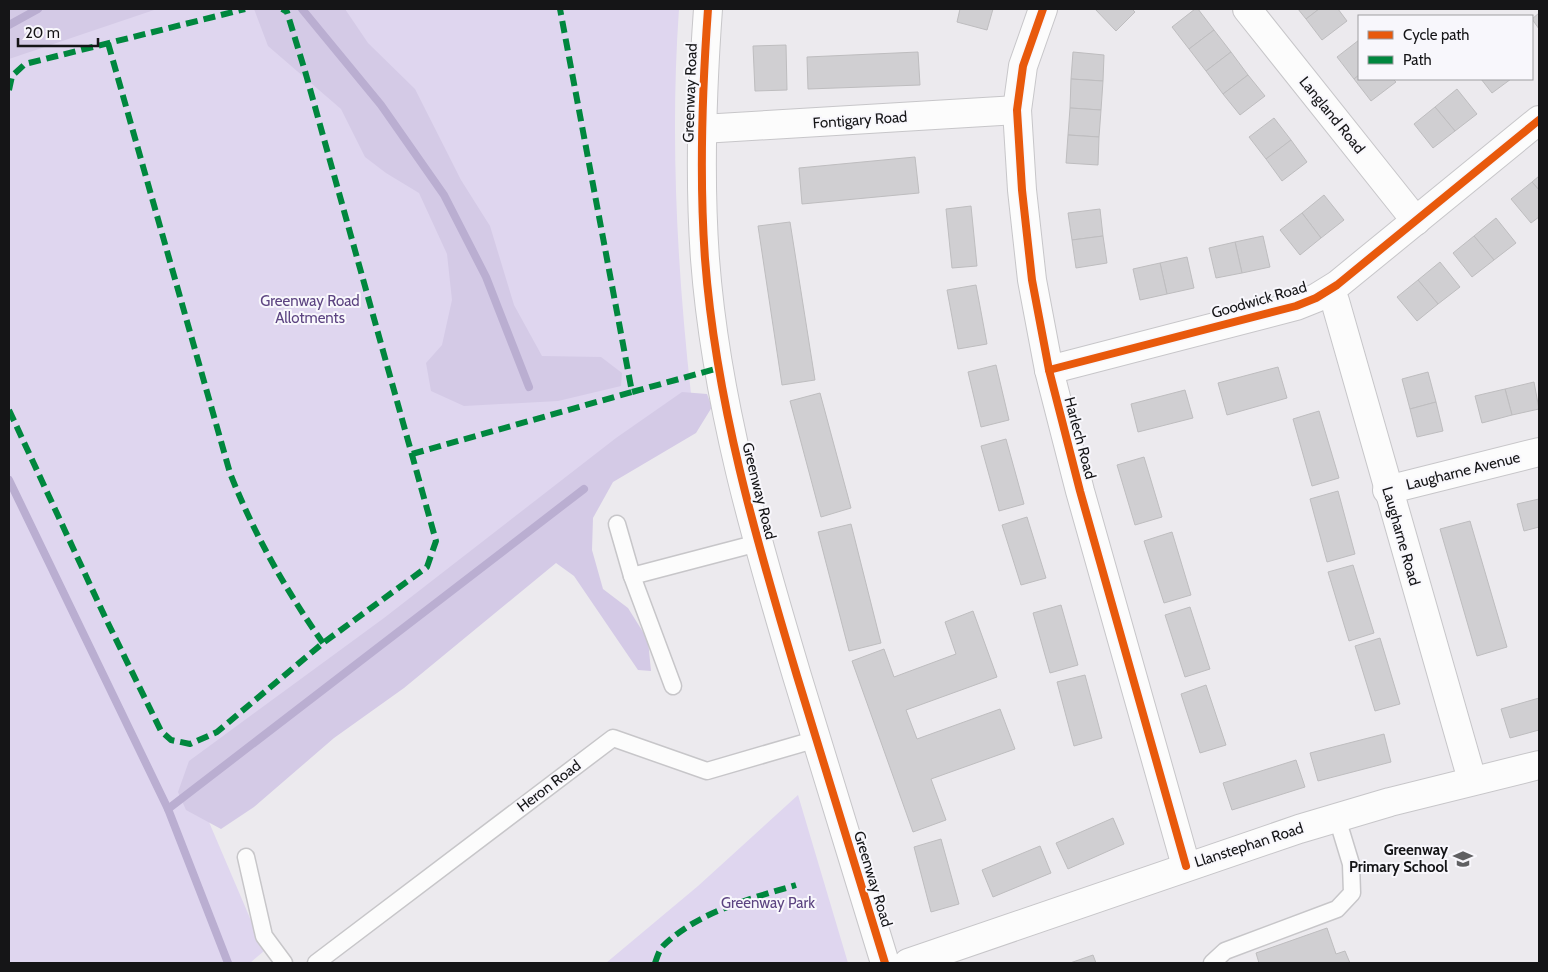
<svg xmlns="http://www.w3.org/2000/svg" width="1548" height="972" viewBox="0 0 1548 972" font-family="Cabin,sans-serif">
  <style>
    .green { fill: #dfd6ef }
    .forest { fill: #d4cae6 }
    .lines { fill: none; stroke-linecap: round; stroke-linejoin: round }
    .stream { stroke: #baaed1; stroke-width: 8 }
    .building { fill: #d0cfd2; stroke: #bebdbf }
    .service-casing { stroke: #c7c6c9; stroke-width: 19 }
    .minor-casing { stroke: #c7c6c9; stroke-width: 30 }
    .tertiary-casing { stroke: #c7c6c9; stroke-width: 30 }
    .service { stroke: #fcfcfc; stroke-width: 16 }
    .minor { stroke: #fcfcfc; stroke-width: 28 }
    .tertiary { stroke: #fcfcfc; stroke-width: 28 }
    .quiet { stroke: #00873e; stroke-width: 6; stroke-dasharray: 12 6; stroke-linecap: butt }
    .cycleway-casing { stroke: #f8f7fc; stroke-width: 11 }
    .cycleway { stroke: #e8590c; stroke-width: 8 }
    .labels { text-anchor: middle; dominant-baseline: central; stroke-width: 4; stroke-linejoin: round; paint-order: stroke }
    .street-label { font-size: 15px; fill: #151517; stroke: #f8f7fc }
    .park-label { font-size: 15px; fill: #5c4481; stroke: #f8f7fc }
    .poi-label { font-size: 15px; font-weight: bold; fill: #151517; stroke: #f8f7fc; text-anchor: end }
  </style>
  <rect width="100%" height="100%" fill="#eceaee"/>
  <g class="green">
    <path d="M9 9H679C670 137 677 267 691 394L206 815 264 951 250 963H9Z"/>
    <polygon points="798,795 848,963 606,963 698,886"/>
  </g>
  <g class="forest">
    <polygon points="9,9 157,9 9,59"/>
    <polygon points="254,9 345,9 368,43 415,89 461,180 490,226 514,305 542,356 601,357 622,373 621,386 558,401 464,406 431,391 426,363 442,345 452,300 447,254 419,193 386,173 365,157 341,109 268,46"/>
    <polygon points="682,392 707,394 712,407 696,433 613,482 593,518 592,550 603,589 628,608 648,640 651,671 638,670 574,576 556,563 404,688 334,738 254,807 221,829 186,810 178,792 189,761 384,618 616,438"/>
  </g>
  <g class="lines">
    <g class="stream">
      <polyline points="302,9 381,105 444,195 486,277 529,387"/>
      <polyline points="9,25 38,9"/>
      <polyline points="9,480 168,809 228,963"/>
      <polyline points="168,809 584,489"/>
    </g>
  </g>
  <g class="building">
    <polygon points="960,9 993,9 987,30 957,22"/>
    <polygon points="1095,9 1132,9 1135,12 1116,31"/>
    <polygon points="1195,9 1198,9 1214,30 1189,49 1172,27"/>
    <polygon points="1298,9 1319,9 1306,19"/>
    <polygon points="1319,9 1338,9 1347,21 1322,40 1306,19"/>
    <polygon points="1539,13 1539,29 1532,19"/>
    <polygon points="1214,30 1231,52 1206,71 1189,49"/>
    <polygon points="1359,40 1359,75 1354,79 1337,57"/>
    <polygon points="786,45 787,90 755,91 753,46"/>
    <polygon points="918,52 920,85 808,89 807,57"/>
    <polygon points="1073,52 1104,55 1103,81 1071,79"/>
    <polygon points="1231,52 1248,75 1223,94 1206,71"/>
    <polygon points="1248,75 1265,96 1240,115 1223,94"/>
    <polygon points="1359,75 1359,79 1393,79 1396,82 1371,101 1354,79"/>
    <polygon points="1071,79 1103,81 1101,110 1070,108"/>
    <polygon points="1481,79 1511,79 1492,93"/>
    <polygon points="1457,89 1477,114 1455,131 1435,107"/>
    <polygon points="1435,107 1455,131 1433,148 1414,124"/>
    <polygon points="1070,108 1101,110 1099,137 1068,135"/>
    <polygon points="1274,118 1291,140 1266,159 1249,137"/>
    <polygon points="1068,135 1099,137 1098,165 1066,163"/>
    <polygon points="1291,140 1307,162 1282,181 1266,159"/>
    <polygon points="915,157 919,193 802,204 799,168"/>
    <polygon points="1539,176 1539,190 1532,182"/>
    <polygon points="1532,182 1539,190 1539,217 1531,223 1511,199"/>
    <polygon points="1324,195 1344,220 1321,238 1302,213"/>
    <polygon points="971,206 977,266 952,268 946,209"/>
    <polygon points="1100,209 1103,236 1072,240 1068,213"/>
    <polygon points="1302,213 1321,238 1300,255 1280,230"/>
    <polygon points="1496,218 1516,243 1494,260 1474,236"/>
    <polygon points="790,222 815,380 782,385 758,226"/>
    <polygon points="1103,236 1107,263 1076,268 1072,240"/>
    <polygon points="1263,236 1270,267 1242,273 1235,242"/>
    <polygon points="1474,236 1494,260 1472,277 1453,253"/>
    <polygon points="1235,242 1242,273 1216,278 1209,248"/>
    <polygon points="1187,257 1194,288 1167,294 1160,263"/>
    <polygon points="1440,262 1460,287 1438,304 1418,280"/>
    <polygon points="1160,263 1167,294 1140,300 1133,269"/>
    <polygon points="1418,280 1438,304 1417,321 1397,297"/>
    <polygon points="976,285 987,344 958,349 947,290"/>
    <polygon points="996,365 1009,420 981,427 968,372"/>
    <polygon points="1278,367 1287,398 1227,415 1218,383"/>
    <polygon points="1428,372 1436,402 1410,409 1402,379"/>
    <polygon points="1534,382 1539,409 1512,415 1505,389"/>
    <polygon points="1505,389 1512,415 1482,423 1475,396"/>
    <polygon points="1185,390 1193,418 1138,432 1131,404"/>
    <polygon points="820,393 851,508 821,517 790,401"/>
    <polygon points="1436,402 1443,431 1417,437 1410,409"/>
    <polygon points="1319,411 1339,478 1312,486 1293,419"/>
    <polygon points="1006,439 1024,504 999,511 981,446"/>
    <polygon points="1144,457 1162,517 1135,525 1117,465"/>
    <polygon points="1338,491 1355,554 1327,562 1310,499"/>
    <polygon points="1539,499 1539,527 1524,531 1517,504"/>
    <polygon points="1027,517 1046,578 1021,585 1002,525"/>
    <polygon points="1470,521 1507,647 1477,656 1440,529"/>
    <polygon points="851,524 881,643 849,651 818,532"/>
    <polygon points="1172,532 1191,595 1164,603 1144,541"/>
    <polygon points="1353,565 1374,633 1349,641 1328,572"/>
    <polygon points="1061,605 1078,665 1050,673 1033,613"/>
    <polygon points="1190,607 1210,669 1185,677 1165,615"/>
    <polygon points="973,611 997,677 906,710 917,739 1000,709 1015,749 931,779 946,820 913,832 852,661 884,649 894,677 956,654 945,622"/>
    <polygon points="1380,638 1400,704 1375,711 1355,646"/>
    <polygon points="1085,675 1102,738 1074,746 1057,682"/>
    <polygon points="1206,685 1226,745 1200,753 1181,694"/>
    <polygon points="1539,698 1539,730 1510,738 1501,709"/>
    <polygon points="1384,734 1391,762 1318,781 1310,753"/>
    <polygon points="1296,760 1305,787 1232,810 1223,783"/>
    <polygon points="1113,818 1124,844 1068,869 1056,843"/>
    <polygon points="941,839 959,904 931,912 914,847"/>
    <polygon points="1040,846 1051,873 993,897 982,870"/>
    <polygon points="1327,928 1336,954 1345,951 1350,963 1259,963 1256,953"/>
    <polygon points="1093,955 1096,963 1070,963"/>
  </g>
  <g class="lines">
    <defs>
      <g id="service">
        <polyline points="617,524 632,576 673,686"/>
        <polyline points="632,576 758,543"/>
        <polyline points="246,857 264,936 284,963"/>
        <polyline points="316,963 613,738 707,771 817,739"/>
        <polyline points="1212,963 1225,951 1337,909 1352,893 1351,864 1337,818"/>
      </g>
      <g id="minor">
        <polyline points="1043,9 1023,66 1017,110 1022,190 1032,280 1049,370 1080,491 1186,866"/>
        <polyline points="1247,9 1416,221"/>
        <polyline points="702,129 1017,110"/>
        <polyline points="1328,292 1335,301 1472,780"/>
        <polyline points="1049,370 1296,306 1316,298 1337,285 1539,120"/>
        <polyline points="1387,490 1539,452"/>
        <polyline points="908,963 1299,829 1390,802 1539,765"/>
      </g>
      <path id="tertiary" d="M708 9C702 92 699 176 705 259 716 403 756 539 797 676 826 772 855 868 885 963"/>
    </defs>
    <use href="#service" class="service-casing"/>
    <use href="#minor" class="minor-casing"/>
    <use href="#tertiary" class="tertiary-casing"/>
    <use href="#service" class="service"/>
    <use href="#minor" class="minor"/>
    <use href="#tertiary" class="tertiary"/>
    <g class="quiet">
      <path d="M108 43 230 473C254 534 285 589 323 643"/>
      <polyline points="9,90 12,76 25,64 245,9"/>
      <polyline points="632,392 719,368"/>
      <polyline points="9,410 105,617 161,731 171,740 190,744 217,732 323,643 427,567 436,541 305,71 287,12 282,9"/>
      <polyline points="412,454 632,392 560,9"/>
      <path d="M655 963C657 958 659 950 663 946 699 911 750 899 796 885"/>
    </g>
    <defs>
      <g id="cycleway">
        <path d="M708 9C702 92 699 176 705 259 716 403 756 539 797 676 826 772 855 868 885 963"/>
        <polyline points="1043,9 1023,66 1017,110 1022,190 1032,280 1049,370 1080,491 1186,866"/>
        <polyline points="1049,370 1296,306 1316,298 1337,285 1539,120"/>
      </g>
    </defs>
    <use href="#cycleway" class="cycleway-casing"/>
    <use href="#cycleway" class="cycleway"/>
  </g>
  <defs>
    <symbol id="school-bare" viewBox="-9 -9 18 18"><path d="M0-5L7-2L0 1L-7-2ZM-4 1L0 2.5L4 1V4Q0 6-4 4Z" fill="#606062" stroke="#f8f7fc" stroke-width="2.5" paint-order="stroke"/></symbol>
  </defs>
  <g fill-rule="evenodd">
    <use href="#school-bare" x="1449" y="845" width="28" height="28"/>
  </g>
  <g class="labels">
    <g class="street-label">
      <text transform="translate(690 93) rotate(-88)">Greenway Road</text>
      <text transform="translate(1332 115) rotate(51)">Langland Road</text>
      <text transform="translate(860 120) rotate(-4)">Fontigary Road</text>
      <text transform="translate(1259 300) rotate(-16)">Goodwick Road</text>
      <text transform="translate(1080 438) rotate(75)">Harlech Road</text>
      <text transform="translate(1463 471) rotate(-14)">Laugharne Avenue</text>
      <text transform="translate(759 491) rotate(76)">Greenway Road</text>
      <text transform="translate(1401 536) rotate(74)">Laugharne Road</text>
      <text transform="translate(549 786) rotate(-37)">Heron Road</text>
      <text transform="translate(1249 845) rotate(-18)">Llanstephan Road</text>
      <text transform="translate(873 879) rotate(73)">Greenway Road</text>
    </g>
    <g class="park-label">
      <text x="310" y="301">Greenway Road<tspan x="310" dy="17">Allotments</tspan></text>
      <text x="768" y="903">Greenway Park</text>
    </g>
    <g class="poi-label">
      <text x="1448" y="850">Greenway<tspan x="1448" dy="17">Primary School</tspan></text>
    </g>
  </g>
  <rect width="1548" height="972" fill="none" stroke="#151517" stroke-width="20"/>
  <rect x="1358" y="15" width="175" height="65" fill="#f8f7fc" stroke="#9d9da0"/>
  <rect x="1368" y="31" width="25" height="8" fill="#e8590c" stroke="#9d9da0"/>
  <text x="1403" y="40" font-size="15" fill="#151517">Cycle path</text>
  <rect x="1368" y="56" width="25" height="8" fill="#00873e" stroke="#9d9da0"/>
  <text x="1403" y="65" font-size="15" fill="#151517">Path</text>
  <path d="M18 38v8h80v-8" fill="none" stroke="#151517" stroke-width="2.5"/>
  <text x="25" y="38" font-size="15" fill="#151517" stroke="#f8f7fc" stroke-width="4" paint-order="stroke">20 m</text>
</svg>
